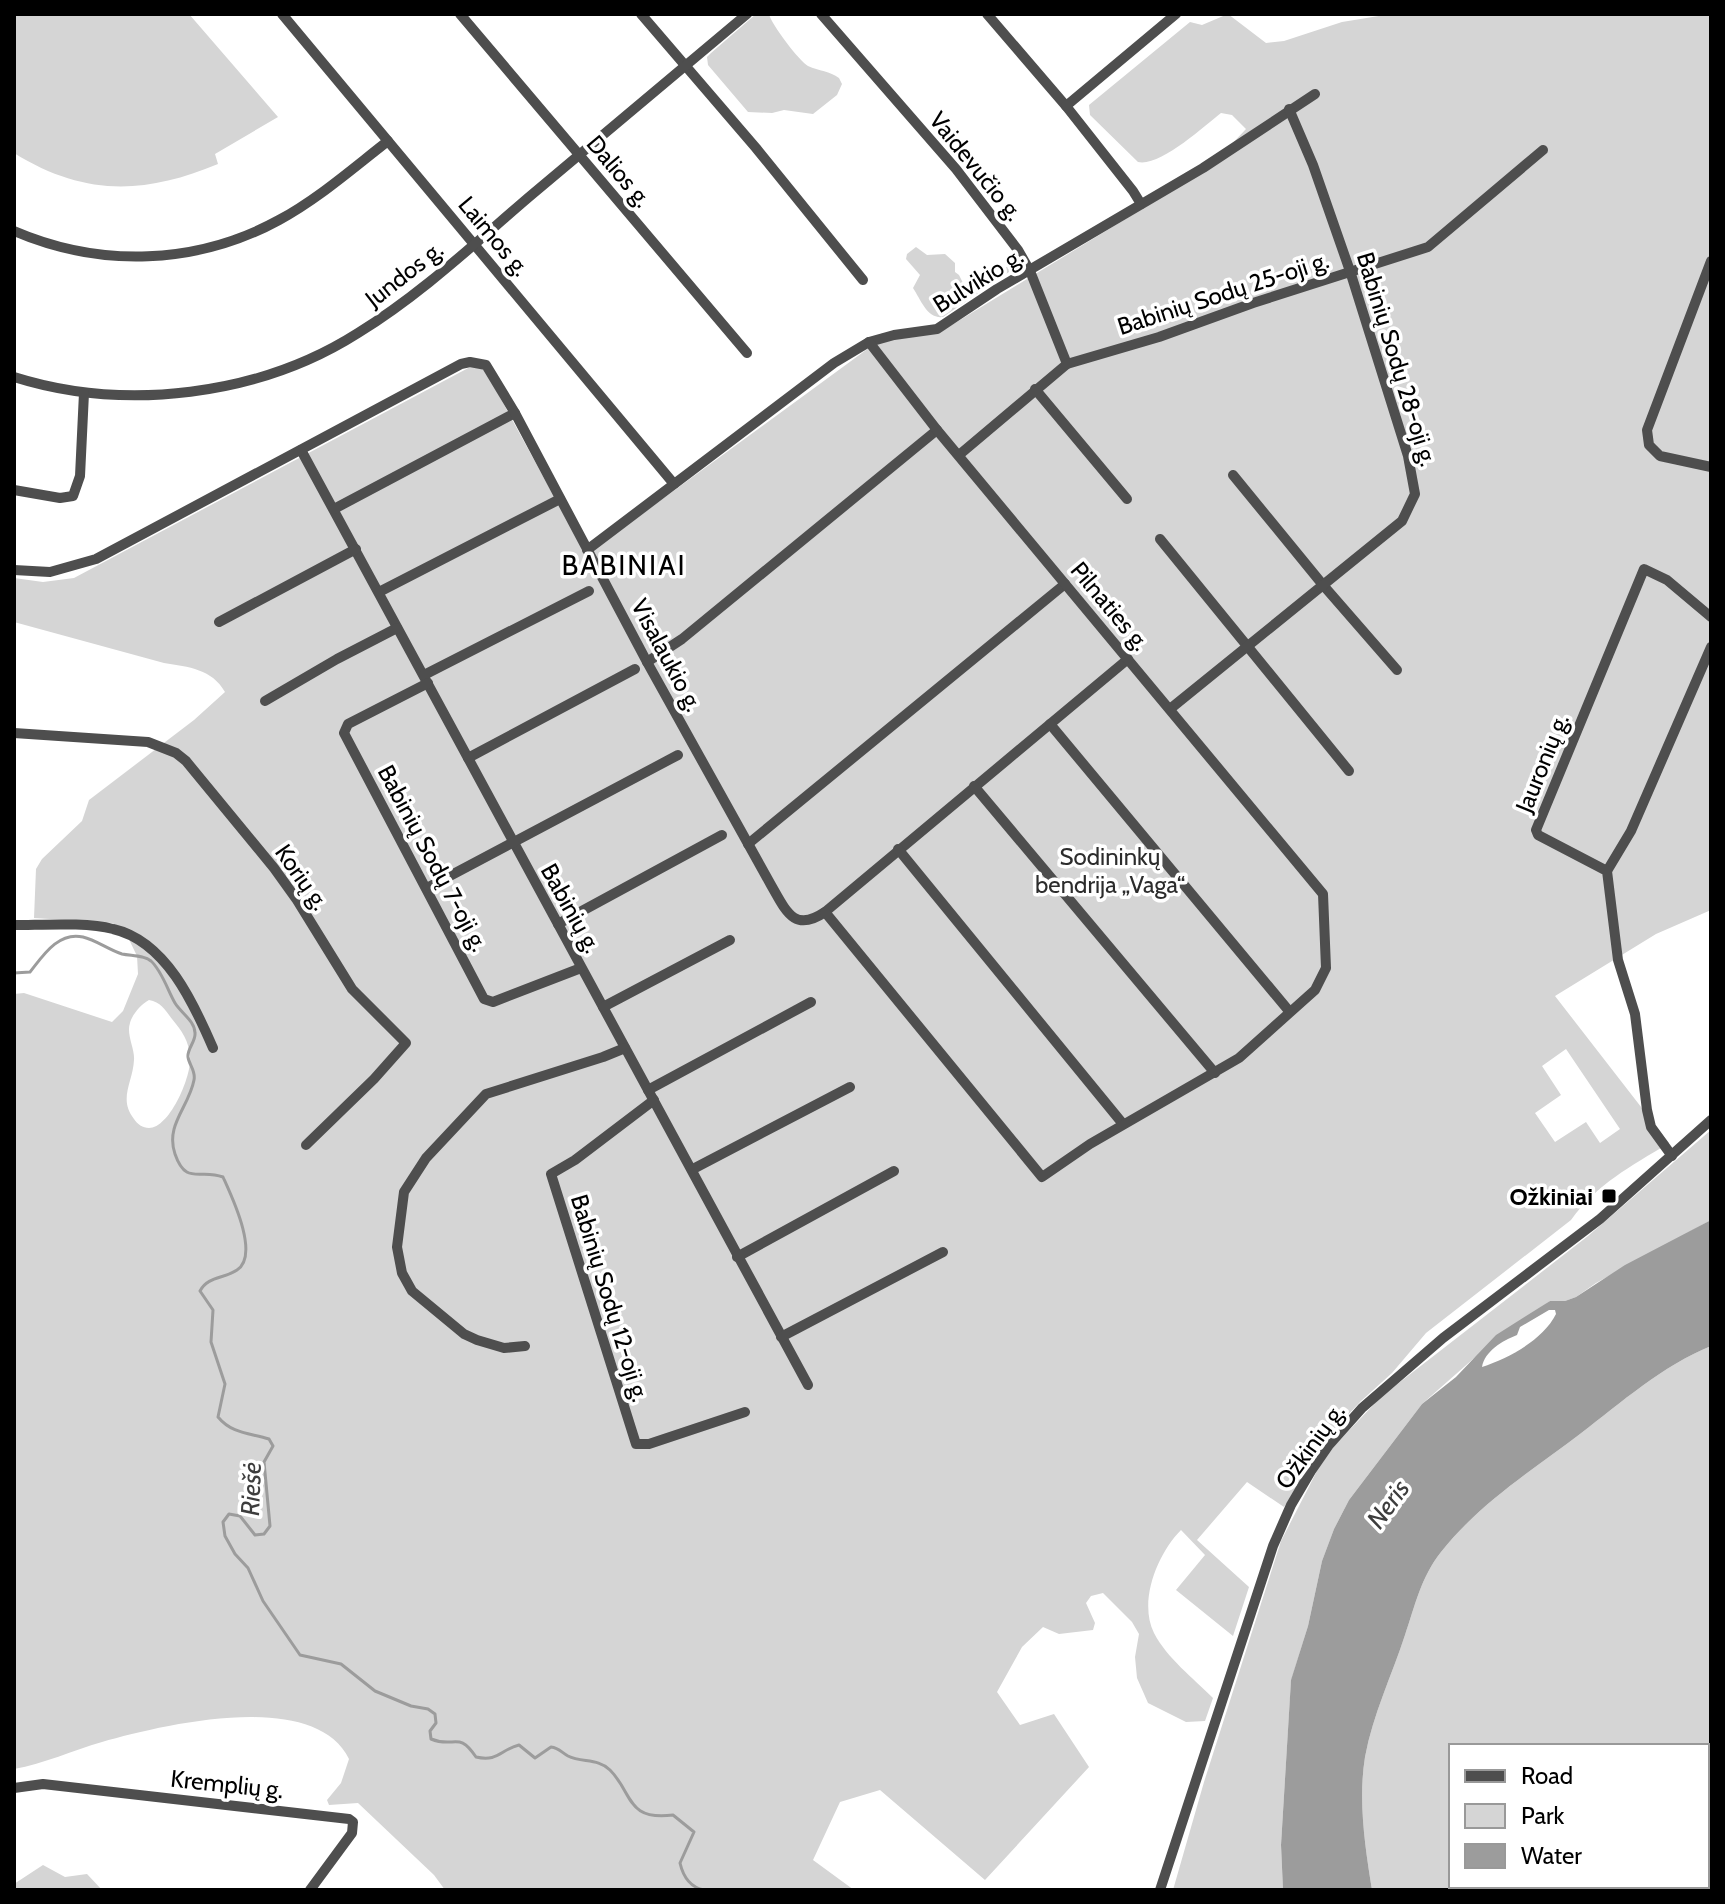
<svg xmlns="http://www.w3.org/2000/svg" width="1725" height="1904" viewBox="0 0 1725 1904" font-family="Cabin,sans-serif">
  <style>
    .green { fill: #d5d5d5; fill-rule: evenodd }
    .water { fill: #9c9c9c; fill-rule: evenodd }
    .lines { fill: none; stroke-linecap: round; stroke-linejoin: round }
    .stream { stroke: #9c9c9c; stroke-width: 3 }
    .street { stroke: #4e4e4e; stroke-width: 10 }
    .poi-dot { fill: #000; stroke: #fff; stroke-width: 3 }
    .labels { text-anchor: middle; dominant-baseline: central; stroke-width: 7; stroke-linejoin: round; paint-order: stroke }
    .street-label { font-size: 24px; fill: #000; stroke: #fff }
    .park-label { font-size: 24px; fill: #2c2c2c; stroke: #fff }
    .poi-label { font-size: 24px; font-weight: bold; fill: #000; stroke: #fff; text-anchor: end }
    .water-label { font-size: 26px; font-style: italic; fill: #3d3d3d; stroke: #fff }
    .quarter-label { font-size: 28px; letter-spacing: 2px; fill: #000; stroke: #fff }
  </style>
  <rect width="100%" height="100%" fill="#fff"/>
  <g class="green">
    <path d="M14 14H189L278 117 215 154 218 164C144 195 83 196 14 153Z"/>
    <path d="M756 14H769C771 24 800 62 808 66 819 71 830 71 839 78L842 84 837 95 813 114 784 110 772 113 748 112 708 65 707 57 711 53Z"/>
    <path d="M1228 14 1266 43 1284 41 1342 22 1391 14H1711V910L1656 934 1555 996 1669 1143C1630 1167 1598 1183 1571 1220L1426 1333 1392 1373 1361 1401 1329 1435 1284 1507 1247 1482 1197 1540 1249 1587 1233 1636 1176 1590 1205 1555 1181 1530C1158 1553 1138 1601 1154 1633 1167 1658 1193 1678 1213 1698L1205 1721 1186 1722 1148 1703 1137 1678 1135 1657 1139 1634 1132 1622 1103 1593 1091 1596 1086 1603 1095 1623 1093 1630 1059 1634 1043 1627 1022 1647 997 1692 1020 1725 1054 1714 1089 1767 985 1880 880 1790 840 1802 813 1860 854 1890H445L434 1875 358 1803 329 1805 327 1800 341 1783 349 1759C314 1688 163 1725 102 1742 73 1750 44 1764 14 1769V994L24 993 112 1022 123 1011 138 974 137 956 124 929 112 923 34 918 36 869 42 859 82 821 89 800 194 720 225 692C212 669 189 667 164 663L14 622V578L43 582 74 578 472 366 485 370 586 555 877 342 942 331 1209 168 1246 129 1232 115 1221 113C1203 127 1160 167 1138 162L1090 115 1089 105 1190 22 1202 25ZM149 1000C161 1002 165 1010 172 1019 182 1031 189 1041 190 1057 192 1075 170 1128 149 1128 143 1128 137 1124 134 1119 118 1099 133 1082 134 1060 135 1049 126 1034 130 1023 132 1015 141 1004 149 1000ZM1566 1049 1620 1129 1600 1143 1586 1122 1555 1142 1535 1113 1561 1095 1542 1066Z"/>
    <path d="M916 247 927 255 945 254 955 263V272L959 275 963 283 971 285 1003 267H1009V272L943 317C927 319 921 300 913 288L920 275 906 259 907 254Z"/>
    <polygon points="1711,1130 1711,1220 1596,1283 1576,1297 1565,1301 1550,1301 1473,1359 1422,1404 1349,1500 1334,1529 1322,1561 1308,1626 1291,1681 1281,1845 1283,1890 1173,1890 1204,1782 1281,1541 1318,1469 1335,1445 1382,1396 1588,1236"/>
    <path d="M1711 1346V1890H1372C1365 1847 1358 1800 1365 1757 1373 1714 1392 1675 1405 1635 1415 1606 1421 1577 1441 1552 1479 1504 1531 1471 1580 1434 1622 1402 1662 1366 1711 1346ZM1451 1746H1707V1886H1451Z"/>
    <polygon points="43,1865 65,1877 87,1874 102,1890 14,1890 14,1884"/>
  </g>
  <path class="water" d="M1711 1220V1346C1662 1366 1622 1402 1580 1434 1531 1471 1479 1504 1441 1552 1421 1577 1415 1606 1405 1635 1392 1675 1373 1714 1365 1757 1358 1800 1365 1847 1372 1890H1283L1281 1845 1291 1680 1308 1626 1322 1561 1334 1529 1349 1500 1422 1404 1456 1377 1496 1335 1550 1301H1565L1576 1297 1625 1265ZM1549 1310H1555L1556 1314C1543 1340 1509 1358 1482 1367 1485 1351 1502 1341 1517 1335L1520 1327Z"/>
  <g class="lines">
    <path class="stream" d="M14 973 30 972C42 957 58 931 83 937 96 940 109 950 122 954 132 956 144 955 151 961 162 971 168 991 175 1003 181 1013 195 1021 195 1033 196 1041 187 1049 188 1057 189 1065 196 1071 194 1080 189 1107 165 1125 175 1154 186 1186 200 1168 223 1177 232 1197 260 1255 237 1270 224 1279 208 1276 200 1291L213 1310 211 1342 225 1384 218 1417C232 1434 250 1433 269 1439L273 1446 264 1462 270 1526 264 1534 255 1535 240 1516 229 1514 223 1522 225 1536 235 1554 248 1568 263 1601 300 1655 341 1664 375 1691 411 1706 428 1709 435 1714 436 1723 430 1731 431 1739C455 1749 458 1730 476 1757 498 1762 500 1750 519 1745L535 1758 551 1747C559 1748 561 1752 568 1756 582 1763 598 1758 610 1770 633 1793 626 1821 673 1815L694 1832 680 1863C683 1876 689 1887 704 1890"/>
    <g class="street">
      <polyline points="282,14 674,484"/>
      <polyline points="460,14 747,353"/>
      <polyline points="641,14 756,148 863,280"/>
      <polyline points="821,14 956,169 1018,250 1030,271 1067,364"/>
      <polyline points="987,14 1066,106 1133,191 1141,204"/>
      <polyline points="1066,106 1176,14"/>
      <path d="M14 231C100 268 197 265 279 220 318 199 353 168 388 141"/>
      <polyline points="1711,261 1647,430 1649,445 1660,456 1711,467"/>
      <path d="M14 377C125 412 259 396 358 333 420 295 474 244 529 197 601 136 674 75 747 14"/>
      <polyline points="1035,389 1127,499"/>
      <polyline points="301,450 808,1385"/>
      <polyline points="959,455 1067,364 1159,337 1253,303 1428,247 1543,150"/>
      <polyline points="1233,475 1323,585 1397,670"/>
      <polyline points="14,490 60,498 73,496 80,476 84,393"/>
      <polyline points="334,509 515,413"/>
      <polyline points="1160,539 1349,771"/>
      <polyline points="587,550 834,363 869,342 894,335 937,329 997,289 1203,168 1315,94"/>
      <path d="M14 570 50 572 96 559 461 364 470 362 486 365 515 413 647 662 771 885C786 911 794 933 825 912L1128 659"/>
      <polyline points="379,592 560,499"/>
      <polyline points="219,622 356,549"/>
      <polyline points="647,662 682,639 937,430"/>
      <polyline points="424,675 589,591"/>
      <polyline points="428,683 348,724 344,733 484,999 493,1002 581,968"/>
      <polyline points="265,701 337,659 397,628"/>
      <polyline points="1170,709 1402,521 1415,494 1408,456 1350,271 1313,165 1289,109"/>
      <polyline points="1050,724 1289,1011"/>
      <polyline points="14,733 148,742 176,753 186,761 274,868 297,900 352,989 406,1043 374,1079 306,1145"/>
      <polyline points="468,758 635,669"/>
      <polyline points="974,786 1215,1073"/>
      <polyline points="748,844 1065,584"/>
      <polyline points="898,849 1123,1124"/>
      <polyline points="1607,871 1631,831 1711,647"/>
      <polyline points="427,888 678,755"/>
      <polyline points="825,912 1042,1177 1090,1144 1239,1058 1315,990 1326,968 1323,894 937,430 869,342"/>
      <polyline points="558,924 722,835"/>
      <path d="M14 925C43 925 86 922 113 929 166 941 194 1004 213 1048"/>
      <polyline points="603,1007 730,940"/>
      <polyline points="648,1090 811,1002"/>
      <polyline points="654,1100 575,1160 551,1174 636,1444 649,1444 745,1412"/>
      <polyline points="1672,1156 1651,1127 1647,1110 1635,1014 1618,960 1607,871 1538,835 1536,830 1644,569 1667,580 1711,617"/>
      <polyline points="693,1169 850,1087"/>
      <polyline points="737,1257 894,1171"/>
      <polyline points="781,1337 943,1252"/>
      <polyline points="525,1346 504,1348 477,1340 464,1334 412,1291 402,1273 397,1247 404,1192 426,1158 486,1094 603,1057 625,1048"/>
      <polyline points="14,1788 43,1784 349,1819 353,1822 352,1833 310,1890"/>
      <polyline points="1160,1890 1273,1546 1291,1505 1311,1471 1329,1445 1362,1408 1443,1338 1600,1219 1711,1120"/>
    </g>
  </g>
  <rect class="poi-dot" x="1601" y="1188" width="16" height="16" rx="4"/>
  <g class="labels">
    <g class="street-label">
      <text transform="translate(976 166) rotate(51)">Vaidevučio g.</text>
      <text transform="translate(619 171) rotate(50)">Dalios g.</text>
      <text transform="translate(494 236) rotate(50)">Laimos g.</text>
      <text transform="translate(404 274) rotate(-38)">Jundos g.</text>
      <text transform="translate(978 280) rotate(-32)">Bulvikio g.</text>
      <text transform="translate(1223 293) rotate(-18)">Babinių Sodų 25-oji g.</text>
      <text transform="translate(1397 359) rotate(73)">Babinių Sodų 28-oji g.</text>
      <text transform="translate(1110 606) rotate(50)">Pilnaties g.</text>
      <text transform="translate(667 655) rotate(62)">Visalaukio g.</text>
      <text transform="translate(1542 763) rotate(-68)">Jauronių g.</text>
      <text transform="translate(433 858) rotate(62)">Babinių Sodų 7-oji g.</text>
      <text transform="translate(302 877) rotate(55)">Korių g.</text>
      <text transform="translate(571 908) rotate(61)">Babinių g.</text>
      <text transform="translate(610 1298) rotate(73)">Babinių Sodų 12-oji g.</text>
      <text transform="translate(1310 1446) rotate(-54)">Ožkinių g.</text>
      <text transform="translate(227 1784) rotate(6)">Kremplių g.</text>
    </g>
    <g class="park-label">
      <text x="1110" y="856">Sodininkų<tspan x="1110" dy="28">bendrija „Vaga“</tspan></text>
    </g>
    <g class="poi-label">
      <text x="1593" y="1196">Ožkiniai</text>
    </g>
    <g class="water-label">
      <text transform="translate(251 1489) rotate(-88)">Riešė</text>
      <text transform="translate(1388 1504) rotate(-54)">Neris</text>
    </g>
    <g class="quarter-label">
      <text x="624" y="565">BABINIAI</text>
    </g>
  </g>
  <rect width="1725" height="1904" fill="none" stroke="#000000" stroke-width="32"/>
  <rect x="1449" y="1744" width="260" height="144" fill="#ffffff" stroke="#999999" stroke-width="2"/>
  <rect x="1465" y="1770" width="40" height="12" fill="#4e4e4e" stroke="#999999" stroke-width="2"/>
  <text x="1521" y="1784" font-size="24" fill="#000000">Road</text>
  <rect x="1465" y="1804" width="40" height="24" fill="#d5d5d5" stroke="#999999" stroke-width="2"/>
  <text x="1521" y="1824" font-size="24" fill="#000000">Park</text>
  <rect x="1465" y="1844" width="40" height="24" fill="#9c9c9c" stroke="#999999" stroke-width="2"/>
  <text x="1521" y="1864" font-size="24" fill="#000000">Water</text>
</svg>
